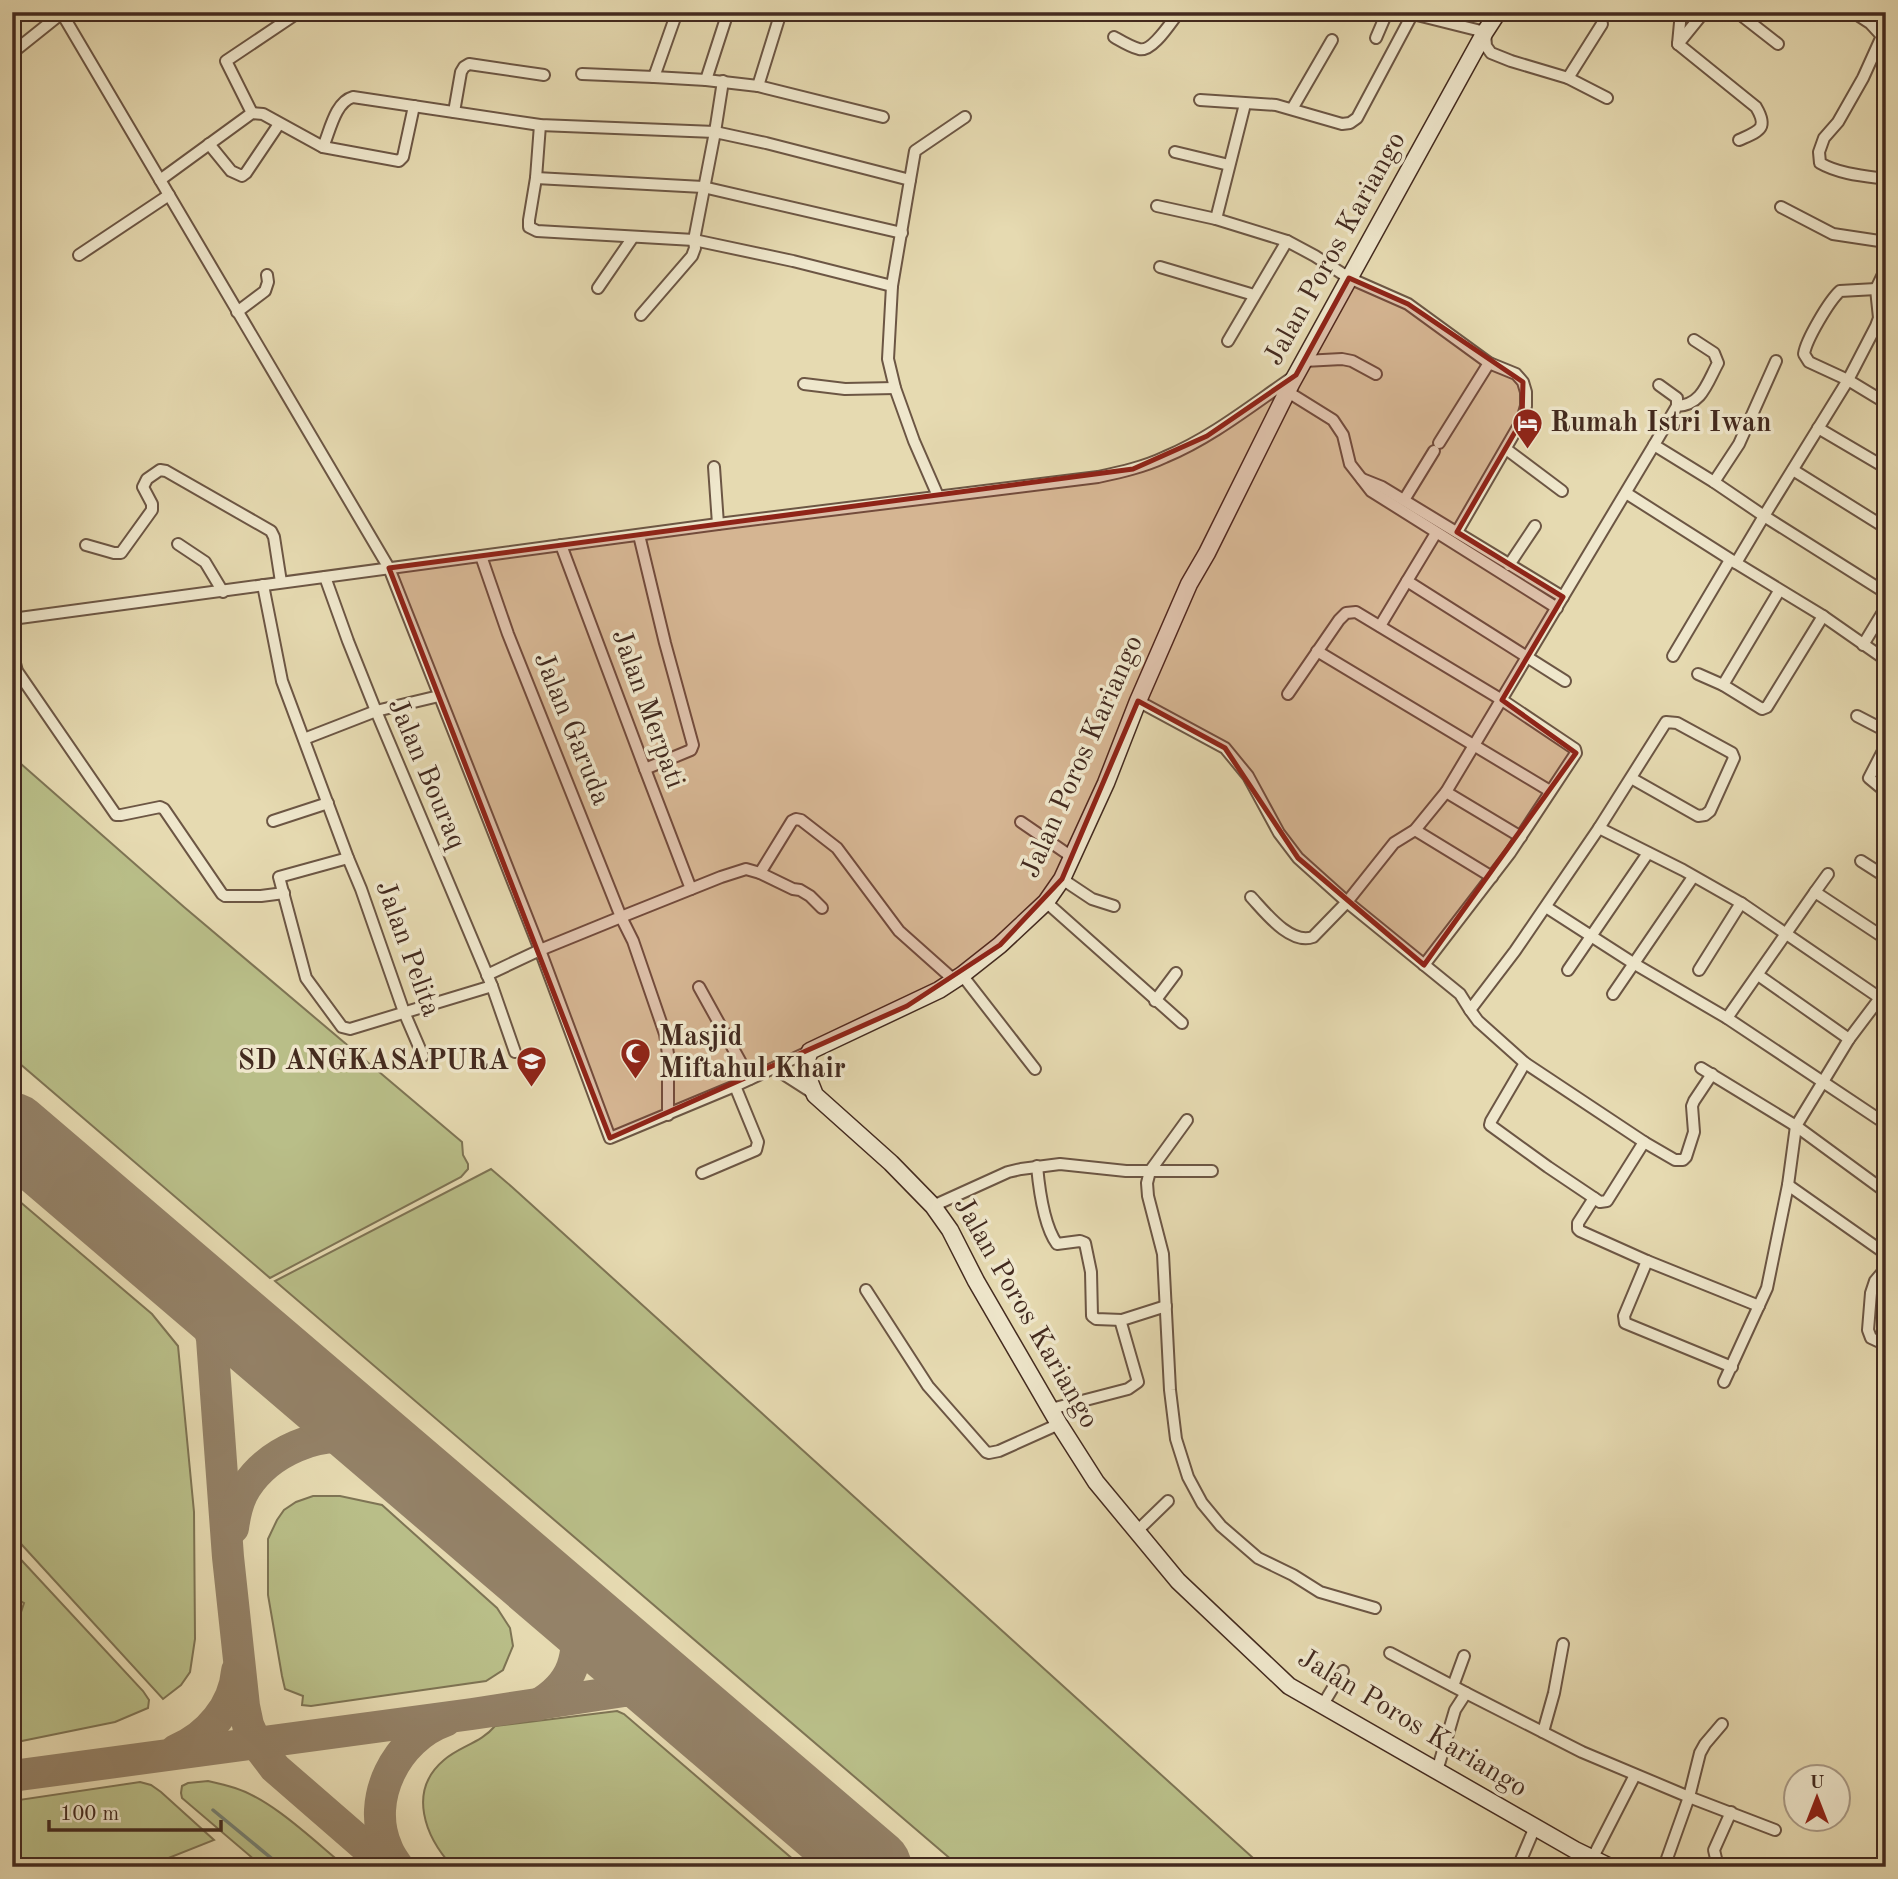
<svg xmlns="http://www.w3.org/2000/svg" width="1898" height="1879" viewBox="0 0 1898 1879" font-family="'Old Standard TT',serif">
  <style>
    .green { fill: #b9be88; stroke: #7e7454; stroke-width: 2 }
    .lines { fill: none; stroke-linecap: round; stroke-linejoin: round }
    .stream { stroke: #758174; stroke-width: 3.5 }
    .taxiway { stroke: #948268; stroke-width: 32 }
    .runway { stroke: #948268; stroke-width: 77 }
    .minor-casing { stroke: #6c5644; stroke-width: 14 }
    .secondary-casing { stroke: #432a1f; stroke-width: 19 }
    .minor { stroke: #efe7cc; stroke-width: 10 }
    .secondary { stroke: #efe7cc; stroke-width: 16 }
    .marked { fill: #8f2418; fill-opacity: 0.2; stroke: #8f2418; stroke-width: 5; stroke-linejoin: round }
    .labels { text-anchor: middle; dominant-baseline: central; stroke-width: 7; stroke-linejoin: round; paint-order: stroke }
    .street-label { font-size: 28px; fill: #432a1f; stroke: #efe7cc }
    .poi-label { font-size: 28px; font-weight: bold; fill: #432a1f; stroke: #efe7cc; text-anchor: start }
  </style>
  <rect width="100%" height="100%" fill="#e6dab1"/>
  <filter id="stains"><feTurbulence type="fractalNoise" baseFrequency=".00286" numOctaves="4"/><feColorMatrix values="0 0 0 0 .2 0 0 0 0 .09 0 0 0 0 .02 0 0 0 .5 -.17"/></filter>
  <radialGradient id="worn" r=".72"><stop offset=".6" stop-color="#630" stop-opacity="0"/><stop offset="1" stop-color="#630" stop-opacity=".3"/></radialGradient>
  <g class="green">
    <polygon points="12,756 184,907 462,1142 463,1155 468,1164 468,1169 461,1177 270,1278 12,1057"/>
    <polygon points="491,1169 512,1187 1263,1867 960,1867 275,1281"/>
    <polygon points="12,1195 152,1314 178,1346 194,1512 195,1639 190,1672 181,1685 163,1699 12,1534"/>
    <polygon points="313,1496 340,1496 382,1505 497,1608 510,1628 513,1646 503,1670 486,1681 311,1706 302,1705 303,1696 285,1689 282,1676 268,1595 268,1539 277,1520 284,1510 296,1502"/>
    <polygon points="12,1550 143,1691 149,1700 148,1708 115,1722 12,1743 12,1622 18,1621 24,1603 12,1597"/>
    <path d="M617 1711 624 1714 802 1867H453C425 1837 407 1791 444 1760 460 1746 481 1743 495 1726Z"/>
    <path d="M208 1781C217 1783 226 1785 235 1788 273 1800 315 1842 346 1867H263L182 1798 181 1793 182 1786 188 1783Z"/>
    <polygon points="140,1782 151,1785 161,1792 214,1840 146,1867 12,1867 12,1801"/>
  </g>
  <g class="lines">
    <polyline class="stream" points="213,1810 282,1867"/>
    <g class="taxiway">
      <polyline points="197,1289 206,1312 212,1339 228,1557 244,1706 248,1725 256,1743 275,1768 389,1867"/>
      <path d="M233 1528C235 1513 238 1499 246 1487 269 1452 319 1429 360 1440 370 1442 380 1449 390 1453"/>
      <path d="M537 1705C576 1683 579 1655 577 1614"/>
      <path d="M176 1750C208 1737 234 1706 237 1671"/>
      <path d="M12 1776 472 1714 624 1691C653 1690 658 1691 684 1705"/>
      <path d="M398 1867C394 1861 389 1854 387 1848 365 1799 397 1738 445 1721"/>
    </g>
    <polyline class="runway" points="12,1131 873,1867"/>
    <defs>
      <g id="minor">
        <polyline points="61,12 389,568 540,950 610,1138 735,1086 810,1051"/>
        <polyline points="1405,12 1485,32 1486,46 1491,53 1511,61 1568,78 1607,98"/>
        <polyline points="1737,12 1778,44"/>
        <path d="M1853 12 1870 23 1882 36 1863 78 1838 122 1824 138 1819 152 1820 163C1839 174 1864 176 1886 179"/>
        <path d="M1114 37C1121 41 1131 47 1139 49 1152 53 1171 22 1179 12"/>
        <polyline points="1376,38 1385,17 1389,12"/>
        <path d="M1678 44 1756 107C1769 129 1759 131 1739 140"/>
        <polyline points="1678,44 1704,12"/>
        <polyline points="1678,44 1681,12"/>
        <polyline points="12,53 62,13"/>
        <polyline points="582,74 654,77 677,12"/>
        <polyline points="654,77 706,80 758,86 883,117"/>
        <polyline points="1568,78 1602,24"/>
        <polyline points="706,80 728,12"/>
        <polyline points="758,86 781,12"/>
        <polyline points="1200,100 1276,105 1342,124 1350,123 1357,118 1413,13"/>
        <polyline points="1292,109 1332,40"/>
        <polyline points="454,112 461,72 464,67 469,64 544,75"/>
        <polyline points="252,113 226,61 299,12"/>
        <polyline points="540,125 536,178 529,220 529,227 537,231 694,240 793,261 892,286"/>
        <polyline points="209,144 231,171 242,176 246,173 279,124"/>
        <polyline points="323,147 399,161 403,157 414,106"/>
        <polyline points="1175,152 1229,165"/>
        <polyline points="536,178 703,187 902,233"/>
        <path d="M160 180 252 113 263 114 323 147C330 131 335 102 353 97L540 125 715 132 723 81"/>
        <polyline points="910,180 915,151 965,117"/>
        <polyline points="1157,206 1216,219 1287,241 1315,256 1349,278 1408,304 1489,363 1516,374 1523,382 1526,392 1526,406 1522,420 1457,532"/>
        <polyline points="1781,207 1833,234 1886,242"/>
        <polyline points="1216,219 1245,104"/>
        <polyline points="79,255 169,195"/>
        <polyline points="1160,267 1254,295"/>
        <polyline points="598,288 633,237"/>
        <path d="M1876 289 1840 291C1829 301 1806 340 1804 354L1809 362 1848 380 1886 403"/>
        <polyline points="237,312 265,291 268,282 267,275"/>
        <polyline points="641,315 692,256 695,248 694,240 715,132 766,143 910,180 892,286 888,359 895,388 914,441 938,496"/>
        <path d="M1694 340 1714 353 1718 363C1707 383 1702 405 1677 406L1654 445 1714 482 1764 516 1848 380 1876 326 1879 318 1876 289 1886 268"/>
        <polyline points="1228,341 1287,241"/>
        <polyline points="1304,361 1342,359 1352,361 1376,374"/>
        <polyline points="804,384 845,389 895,388"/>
        <polyline points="1659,385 1677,398 1677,406"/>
        <polyline points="1288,392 1333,420 1343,435 1350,464 1371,491 1557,608"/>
        <polyline points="1818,428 1886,468"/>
        <polyline points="1439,443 1489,363"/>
        <polyline points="1506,449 1562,491"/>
        <polyline points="714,467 718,524"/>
        <polyline points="1793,470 1886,528"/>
        <polyline points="1362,479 1382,487 1563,597"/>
        <polyline points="1714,482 1739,444 1776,361"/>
        <polyline points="1626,493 1736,563 1764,516 1886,593"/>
        <polyline points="1404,500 1434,451"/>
        <polyline points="1436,533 1407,581 1565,681"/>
        <polyline points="639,535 665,643 693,745 691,750 645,769"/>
        <polyline points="178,544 205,562 223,592"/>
        <polyline points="86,545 114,553 121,553 152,510 152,504 143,487 147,479 160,470 166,471 271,531 274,537 281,582"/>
        <polyline points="561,545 645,769 691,889"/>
        <polyline points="481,556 508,634 621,917 540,950 487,975"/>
        <polyline points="1736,563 1823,616 1886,660"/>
        <polyline points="1509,565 1535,526"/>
        <polyline points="325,577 348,641 376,711 492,986 515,1052"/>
        <polyline points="263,585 282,681 348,858 361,889 404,1012 423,1056"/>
        <polyline points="1779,591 1723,685 1762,709 1767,707 1823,616"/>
        <path d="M12 619 718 524 1098 477C1121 472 1144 467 1165 457 1211 438 1252 405 1293 377"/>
        <polyline points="1380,626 1407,581"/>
        <polyline points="1863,645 1886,607"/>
        <polyline points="1317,651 1550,791"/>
        <polyline points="12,652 17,671 116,815 121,815 160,807 164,809 222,894 225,896 261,896 284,893"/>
        <polyline points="1673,656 1730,560"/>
        <polyline points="1698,674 1723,685"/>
        <polyline points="1288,694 1339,620 1346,613 1356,612 1502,700 1575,749 1576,753 1510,853 1424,965"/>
        <polyline points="1138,701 1225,748 1248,776 1279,833 1298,858 1347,902 1460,994 1470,1010 1515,951 1599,828 1666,722 1677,723 1732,753 1734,758 1710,811 1705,815 1698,816 1631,778"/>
        <polyline points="1857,716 1886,731"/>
        <polyline points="304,739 376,711 439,696"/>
        <polyline points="1886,745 1869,778 1886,792"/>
        <polyline points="1446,792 1521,837"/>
        <polyline points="273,821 328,803"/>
        <polyline points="1021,822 1072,857"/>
        <polyline points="1599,828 1683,870 1741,903 1880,998"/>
        <polyline points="1415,830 1492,877"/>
        <polyline points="348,858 279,877 306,978 342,1027 350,1029 492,986"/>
        <polyline points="1861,861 1886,877"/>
        <polyline points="760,873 792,821 796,819 801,820 837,848 899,931 954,980"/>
        <polyline points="1062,879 1092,899 1114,906"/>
        <polyline points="1815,892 1828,874"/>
        <path d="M1251 897C1265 912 1290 945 1313 937L1347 902 1394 843 1415 830 1446 792 1654 445"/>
        <polyline points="1046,902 1182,1023"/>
        <polyline points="1546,907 1633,963 1727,1018 1886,1124"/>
        <polyline points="1568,970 1648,853"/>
        <polyline points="1699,970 1741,903"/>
        <polyline points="962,975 1035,1069"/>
        <polyline points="1758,975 1849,1039"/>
        <polyline points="699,987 750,1079"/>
        <polyline points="1613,994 1693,877"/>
        <polyline points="1155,1001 1176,973"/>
        <polyline points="1470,1010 1478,1021 1525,1063 1644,1142 1675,1160 1683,1160 1686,1157 1694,1132 1692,1106 1694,1101 1712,1074"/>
        <polyline points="1727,1018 1815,892 1886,939"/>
        <polyline points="1525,1063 1491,1121 1490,1125 1548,1167 1600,1202 1607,1201 1644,1142"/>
        <polyline points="774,1068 813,1093"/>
        <polyline points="1701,1068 1796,1126 1886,1192"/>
        <polyline points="668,1115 668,1054 665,1034 633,941 621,917 721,877 746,869 760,873 793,889 800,890 810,896 822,908"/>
        <polyline points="1187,1120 1150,1171 1212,1171"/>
        <path d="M1037 1166C1039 1188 1044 1226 1057 1244L1080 1241 1085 1243 1091 1272 1092 1316 1096 1319 1122 1320"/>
        <polyline points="702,1173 756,1150 758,1142 735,1086"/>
        <polyline points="1788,1185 1886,1254"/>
        <polyline points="1594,1198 1578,1223 1578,1229 1580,1231 1647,1261 1759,1306"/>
        <polyline points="933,1206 1008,1172 1021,1169 1060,1164 1126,1171 1150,1171 1147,1183 1148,1196 1163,1254 1170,1390 1176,1439 1188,1477 1202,1503 1221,1526 1258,1558 1293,1575 1320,1592 1375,1608"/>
        <polyline points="1647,1261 1624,1316 1625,1323 1732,1367"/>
        <polyline points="1886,1268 1875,1281 1871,1293 1868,1330 1871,1338 1886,1345"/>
        <polyline points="866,1290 928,1386 986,1452 989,1453 999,1451 1059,1424"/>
        <polyline points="1724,1382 1767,1288 1788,1185 1796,1126 1849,1039 1886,990"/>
        <polyline points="1051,1409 1128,1389 1138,1382 1121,1323 1122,1320 1166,1306"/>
        <polyline points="1136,1532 1168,1501"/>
        <polyline points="1390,1653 1466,1693"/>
        <polyline points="1453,1686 1464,1656"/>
        <polyline points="1322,1706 1343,1671"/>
        <polyline points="1543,1732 1554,1693 1563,1644"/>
        <polyline points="1437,1771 1455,1710 1466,1693 1582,1752 1689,1797 1775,1830"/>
        <polyline points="1592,1859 1635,1775"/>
        <polyline points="1518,1867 1535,1827"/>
        <polyline points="1664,1867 1689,1797 1700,1753 1705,1744 1722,1724"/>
        <polyline points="1718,1867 1714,1850 1731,1812"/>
      </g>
      <polyline id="secondary" points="1498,12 1485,32 1291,384 1207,553 1189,584 1138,701 1106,783 1062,879 1046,902 1000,945 962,975 939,990 810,1051 805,1065 805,1070 815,1095 891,1163 933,1206 950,1230 976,1281 1059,1424 1096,1482 1178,1581 1289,1686 1575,1850 1610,1867"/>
    </defs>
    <use href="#minor" class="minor-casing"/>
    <use href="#secondary" class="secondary-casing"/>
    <use href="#minor" class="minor"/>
    <use href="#secondary" class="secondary"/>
  </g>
  <path class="marked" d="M1349 278 1408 304 1523 382 1522 420 1457 532 1563 597 1502 700 1576 753 1424 965 1298 858 1225 748 1138 701 1062 879 1000 945 907 1006 610 1138 389 568 1133 469 1207 436 1296 375Z"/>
  <defs>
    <symbol id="hotel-pin" viewBox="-11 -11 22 30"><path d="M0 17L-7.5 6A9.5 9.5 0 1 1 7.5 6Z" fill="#8f2418" stroke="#efe7cc"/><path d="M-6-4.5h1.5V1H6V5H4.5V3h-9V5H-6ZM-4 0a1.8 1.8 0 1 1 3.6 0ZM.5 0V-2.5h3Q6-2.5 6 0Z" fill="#fff"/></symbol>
    <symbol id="mosque-pin" viewBox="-11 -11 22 30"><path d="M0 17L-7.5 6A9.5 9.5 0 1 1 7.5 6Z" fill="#8f2418" stroke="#efe7cc"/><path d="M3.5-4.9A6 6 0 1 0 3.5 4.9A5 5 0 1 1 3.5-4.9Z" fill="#fff"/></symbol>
    <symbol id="school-pin" viewBox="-11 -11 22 30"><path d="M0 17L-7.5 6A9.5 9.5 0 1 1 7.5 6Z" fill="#8f2418" stroke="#efe7cc"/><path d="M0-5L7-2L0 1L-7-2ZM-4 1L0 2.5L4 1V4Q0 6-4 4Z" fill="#fff"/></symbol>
  </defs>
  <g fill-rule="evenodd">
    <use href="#hotel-pin" x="1510" y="406" width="35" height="47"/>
    <use href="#mosque-pin" x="618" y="1036" width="35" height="47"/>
    <use href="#school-pin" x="514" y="1044" width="35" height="47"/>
  </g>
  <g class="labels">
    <g class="street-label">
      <text transform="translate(1336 249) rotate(-61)">Jalan Poros Kariango</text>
      <text transform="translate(647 709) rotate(70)">Jalan Merpati</text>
      <text transform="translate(571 729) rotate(68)">Jalan Garuda</text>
      <text transform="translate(1083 757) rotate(-66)">Jalan Poros Kariango</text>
      <text transform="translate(426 774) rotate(67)">Jalan Bouraq</text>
      <text transform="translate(407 949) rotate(70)">Jalan Pelita</text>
      <text transform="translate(1025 1313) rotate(60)">Jalan Poros Kariango</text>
      <text transform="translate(1412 1724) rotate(31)">Jalan Poros Kariango</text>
    </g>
    <g class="poi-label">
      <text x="1550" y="424">Rumah Istri Iwan</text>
      <text x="659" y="1038">Masjid<tspan x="659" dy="32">Miftahul Khair</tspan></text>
      <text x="509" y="1062" text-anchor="end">SD ANGKASAPURA</text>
    </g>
  </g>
  <rect width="1898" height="1879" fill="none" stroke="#e6dab1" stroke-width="42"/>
  <rect x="14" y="14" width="1870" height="1851" fill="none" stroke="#432a1f" stroke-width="3.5"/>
  <rect x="21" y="21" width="1856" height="1837" fill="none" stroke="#432a1f" stroke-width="2"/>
  <g transform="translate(1817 1798)"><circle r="33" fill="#efe7cc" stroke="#aa9b87" stroke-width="2"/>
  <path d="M0-5L12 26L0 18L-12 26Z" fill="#8f2418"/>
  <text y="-10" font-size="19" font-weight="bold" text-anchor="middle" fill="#432a1f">U</text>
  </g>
  <path d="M49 1820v10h172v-10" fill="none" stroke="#432a1f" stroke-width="3.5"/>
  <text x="60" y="1820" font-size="21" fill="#432a1f" stroke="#efe7cc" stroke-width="5" paint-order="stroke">100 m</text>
  <rect width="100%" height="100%" filter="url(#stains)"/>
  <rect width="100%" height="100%" fill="url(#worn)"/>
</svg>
